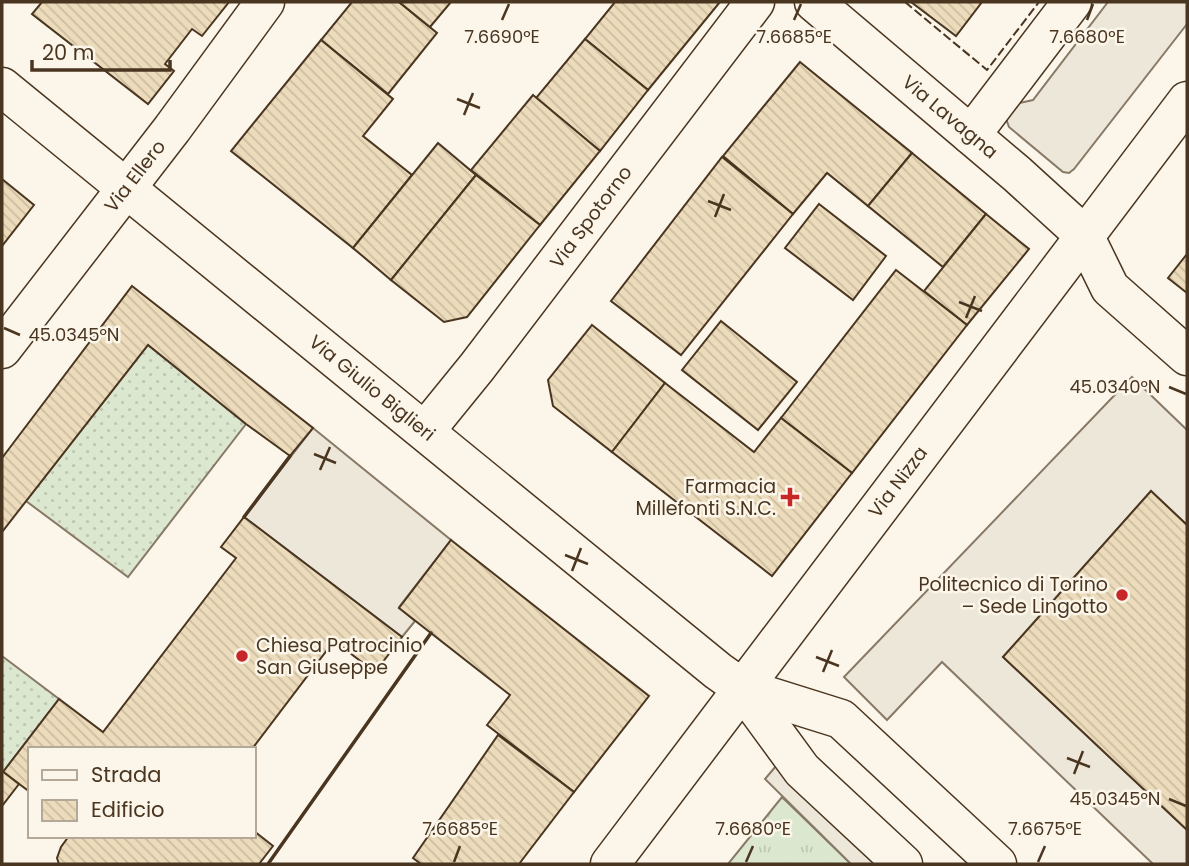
<svg xmlns="http://www.w3.org/2000/svg" width="1189" height="866" viewBox="0 0 1189 866" font-family="Poppins,sans-serif">
  <style>
    .grass { fill: url(#grass-dots); stroke: #887966; stroke-width: 2 }
    .park { fill: url(#park-tufts); stroke: #887966; stroke-width: 2 }
    .parking { fill: #ede7d9; stroke: #887966; stroke-width: 2 }
    .building { fill: url(#building-back-hatch); stroke: #4a3520; stroke-width: 2 }
    .lines { fill: none; stroke-linecap: round; stroke-linejoin: round }
    .minor-casing { stroke: #4a3520; stroke-width: 41 }
    .minor { stroke: #fbf6e9; stroke-width: 38 }
    .fence { stroke: #4a3520; stroke-width: 2; stroke-dasharray: 9 3.5; stroke-linecap: butt }
    .wall { stroke: #4a3520; stroke-width: 3.5 }
    .ticks { fill: none; stroke: #4a3520; stroke-width: 2.5 }
    .poi-dot { fill: #c62828; stroke: #fbf6e9; stroke-width: 2.5 }
    .labels { text-anchor: middle; dominant-baseline: central; stroke-width: 5; stroke-linejoin: round; paint-order: stroke }
    .street-label { font-size: 19px; fill: #4a3520; stroke: #fbf6e9 }
    .poi-label { font-size: 19px; fill: #4a3520; stroke: #fbf6e9; text-anchor: end }
    .ticks-label { font-size: 18px; text-anchor: middle; fill: #4a3520; stroke: #fbf6e9; stroke-width: 5; stroke-linejoin: round; paint-order: stroke }
  </style>
  <defs>
    <pattern id="grass-dots" width="8" height="8" patternUnits="userSpaceOnUse" patternTransform="scale(1.75)"><rect width="8" height="8" fill="#dce7d0"/><path d="M2 2h.1M6 6h.1" fill="none" stroke="#bec7b2" stroke-width="1.8" stroke-linecap="round"/></pattern>
    <pattern id="park-tufts" width="24" height="20" patternUnits="userSpaceOnUse" patternTransform="scale(1.75)"><rect width="24" height="20" fill="#dce7d0"/><path d="M3 7l-1-3M5 7V3M7 7l1-3M15 17l-1-3M17 17v-4M19 17l1-3" fill="none" stroke="#bec7b2"/></pattern>
    <pattern id="building-back-hatch" width="6" height="6" patternUnits="userSpaceOnUse" patternTransform="scale(1.75)"><rect width="6" height="6" fill="#ecdcbc"/><path d="M-1 5l2 2M0 0l6 6M5-1l2 2" fill="none" stroke="#ccbda1"/></pattern>
  </defs>
  <rect width="100%" height="100%" fill="#fbf6e9"/>
  <g class="grass">
    <polygon points="148,345 246,424 128,577 26,501"/>
    <polygon points="2,656 59,699 3,772 2,771"/>
  </g>
  <polygon class="park" points="782,797 851,864 728,864"/>
  <g class="parking">
    <polygon points="1108,2 1187,2 1187,24 1074,169 1069,173 1063,172 1009,127 1005,116 1015,104 1033,100"/>
    <polygon points="1132,377 1187,430 1187,525 1151,491 1003,657 1187,830 1187,864 1153,864 942,662 887,720 844,677"/>
    <polygon points="313,428 451,540 399,607 415,621 402,637 244,517"/>
    <polygon points="776,766 879,864 851,864 765,779"/>
  </g>
  <g class="building">
    <polygon points="42,2 229,2 202,36 192,29 165,64 174,71 148,104 32,14"/>
    <polygon points="352,2 399,2 437,33 388,94 321,40"/>
    <polygon points="399,2 451,2 430,27"/>
    <polygon points="615,2 720,2 648,90 585,39"/>
    <polygon points="911,2 982,2 956,36"/>
    <polygon points="585,39 648,90 600,151 536,98"/>
    <polygon points="321,40 393,99 363,136 412,175 353,248 231,151"/>
    <polygon points="800,62 912,153 868,206 827,173 793,214 723,156"/>
    <polygon points="533,95 600,151 540,225 471,170"/>
    <polygon points="438,143 476,175 391,280 353,248"/>
    <polygon points="912,153 986,214 943,267 868,206"/>
    <polygon points="722,157 793,214 681,355 611,301"/>
    <polygon points="476,175 540,225 467,317 444,322 391,280"/>
    <polygon points="2,179 34,205 2,246"/>
    <polygon points="819,204 886,256 853,300 785,248"/>
    <polygon points="986,214 1029,249 967,325 924,291"/>
    <polygon points="1187,254 1187,293 1168,278"/>
    <polygon points="896,270 967,325 852,473 781,418"/>
    <polygon points="132,286 313,428 290,456 246,424 148,345 2,532 2,458"/>
    <polygon points="721,321 797,382 758,430 682,370"/>
    <polygon points="592,325 665,383 612,452 553,406 548,380"/>
    <polygon points="665,383 754,452 781,418 852,473 772,576 612,452"/>
    <polygon points="1151,491 1187,525 1187,830 1003,657"/>
    <polygon points="244,517 402,637 375,672 334,641 252,749 30,749 30,792 3,772 59,699 103,732 236,558 221,547"/>
    <polygon points="451,540 649,696 574,792 487,725 510,695 399,608"/>
    <polygon points="498,735 574,792 519,864 421,864 413,858"/>
    <polygon points="2,771 19,784 2,806"/>
    <polygon points="254,831 273,846 259,864 59,864 57,858 61,847 69,836 254,836"/>
  </g>
  <g class="lines">
    <defs>
      <g id="minor">
        <polyline points="814,2 1017,174 1084,235 1110,288 1187,356"/>
        <polyline points="2,87 718,671 742,688 802,770 903,864"/>
        <polyline points="971,135 1072,2"/>
        <polyline points="2,349 172,129 265,2"/>
        <polyline points="425,431 477,367 755,2"/>
        <polyline points="742,688 841,719 997,864"/>
        <polyline points="610,864 1187,101"/>
      </g>
    </defs>
    <use href="#minor" class="minor-casing"/>
    <use href="#minor" class="minor"/>
    <polyline class="fence" points="905,2 987,70 1039,2"/>
    <g class="wall">
      <polyline points="244,517 290,456"/>
      <polyline points="268,864 431,633"/>
    </g>
  </g>
  <path class="ticks" d="M502 20 509 4M794 20 801 4M1087 20 1093 4M457 99 480 108M464 115 473 93M708 201 731 210M715 217 724 194M959 302 982 311M966 318 975 296M4 328 20 335M1169 387 1186 394M314 454 336 463M320 470 330 447M565 555 588 564M572 571 581 548M816 657 839 666M823 672 832 650M1067 758 1090 767M1074 774 1083 751M1169 799 1186 806M454 862 460 846M746 862 753 846M1038 862 1045 846"/>
  <g class="poi-dot">
    <path d="M786.5 486.5h7v7h7v7h-7v7h-7v-7h-7v-7h7z"/>
    <circle cx="1122" cy="595" r="7"/>
    <circle cx="242" cy="656" r="7"/>
  </g>
  <g class="labels">
    <g class="street-label">
      <text transform="translate(950 117) rotate(40)">Via Lavagna</text>
      <text transform="translate(135 176) rotate(-52)">Via Ellero</text>
      <text transform="translate(591 217) rotate(-53)">Via Spotorno</text>
      <text transform="translate(372 388) rotate(39)">Via Giulio Biglieri</text>
      <text transform="translate(898 482) rotate(-53)">Via Nizza</text>
    </g>
    <g class="poi-label">
      <text x="776" y="486">Farmacia<tspan x="776" dy="22">Millefonti S.N.C.</tspan></text>
      <text x="1108" y="584">Politecnico di Torino<tspan x="1108" dy="22">– Sede Lingotto</tspan></text>
      <text x="256" y="645" text-anchor="start">Chiesa Patrocinio<tspan x="256" dy="22">San Giuseppe</tspan></text>
    </g>
  </g>
  <g class="ticks-label">
    <text x="502" y="43">7.6690°E</text>
    <text x="794" y="43">7.6685°E</text>
    <text x="1087" y="43">7.6680°E</text>
    <text x="74" y="341">45.0345°N</text>
    <text x="1115" y="393">45.0340°N</text>
    <text x="1115" y="805">45.0345°N</text>
    <text x="460" y="835">7.6685°E</text>
    <text x="753" y="835">7.6680°E</text>
    <text x="1045" y="835">7.6675°E</text>
  </g>
  <rect width="1189" height="866" fill="none" stroke="#4a3520" stroke-width="7"/>
  <rect x="28" y="747" width="228" height="91" fill="#fbf6e9" stroke="#b4a999" stroke-width="2"/>
  <rect x="42" y="770" width="35" height="10" fill="#fbf6e9" stroke="#b4a999" stroke-width="2"/>
  <text x="91" y="782" font-size="21" fill="#4a3520">Strada</text>
  <rect x="42" y="800" width="35" height="21" fill="url(#building-back-hatch)" stroke="#b4a999" stroke-width="2"/>
  <text x="91" y="817" font-size="21" fill="#4a3520">Edificio</text>
  <path d="M32 60v10h138v-10" fill="none" stroke="#4a3520" stroke-width="3.5"/>
  <text x="42" y="60" font-size="21" fill="#4a3520" stroke="#fbf6e9" stroke-width="5" paint-order="stroke">20 m</text>
</svg>
